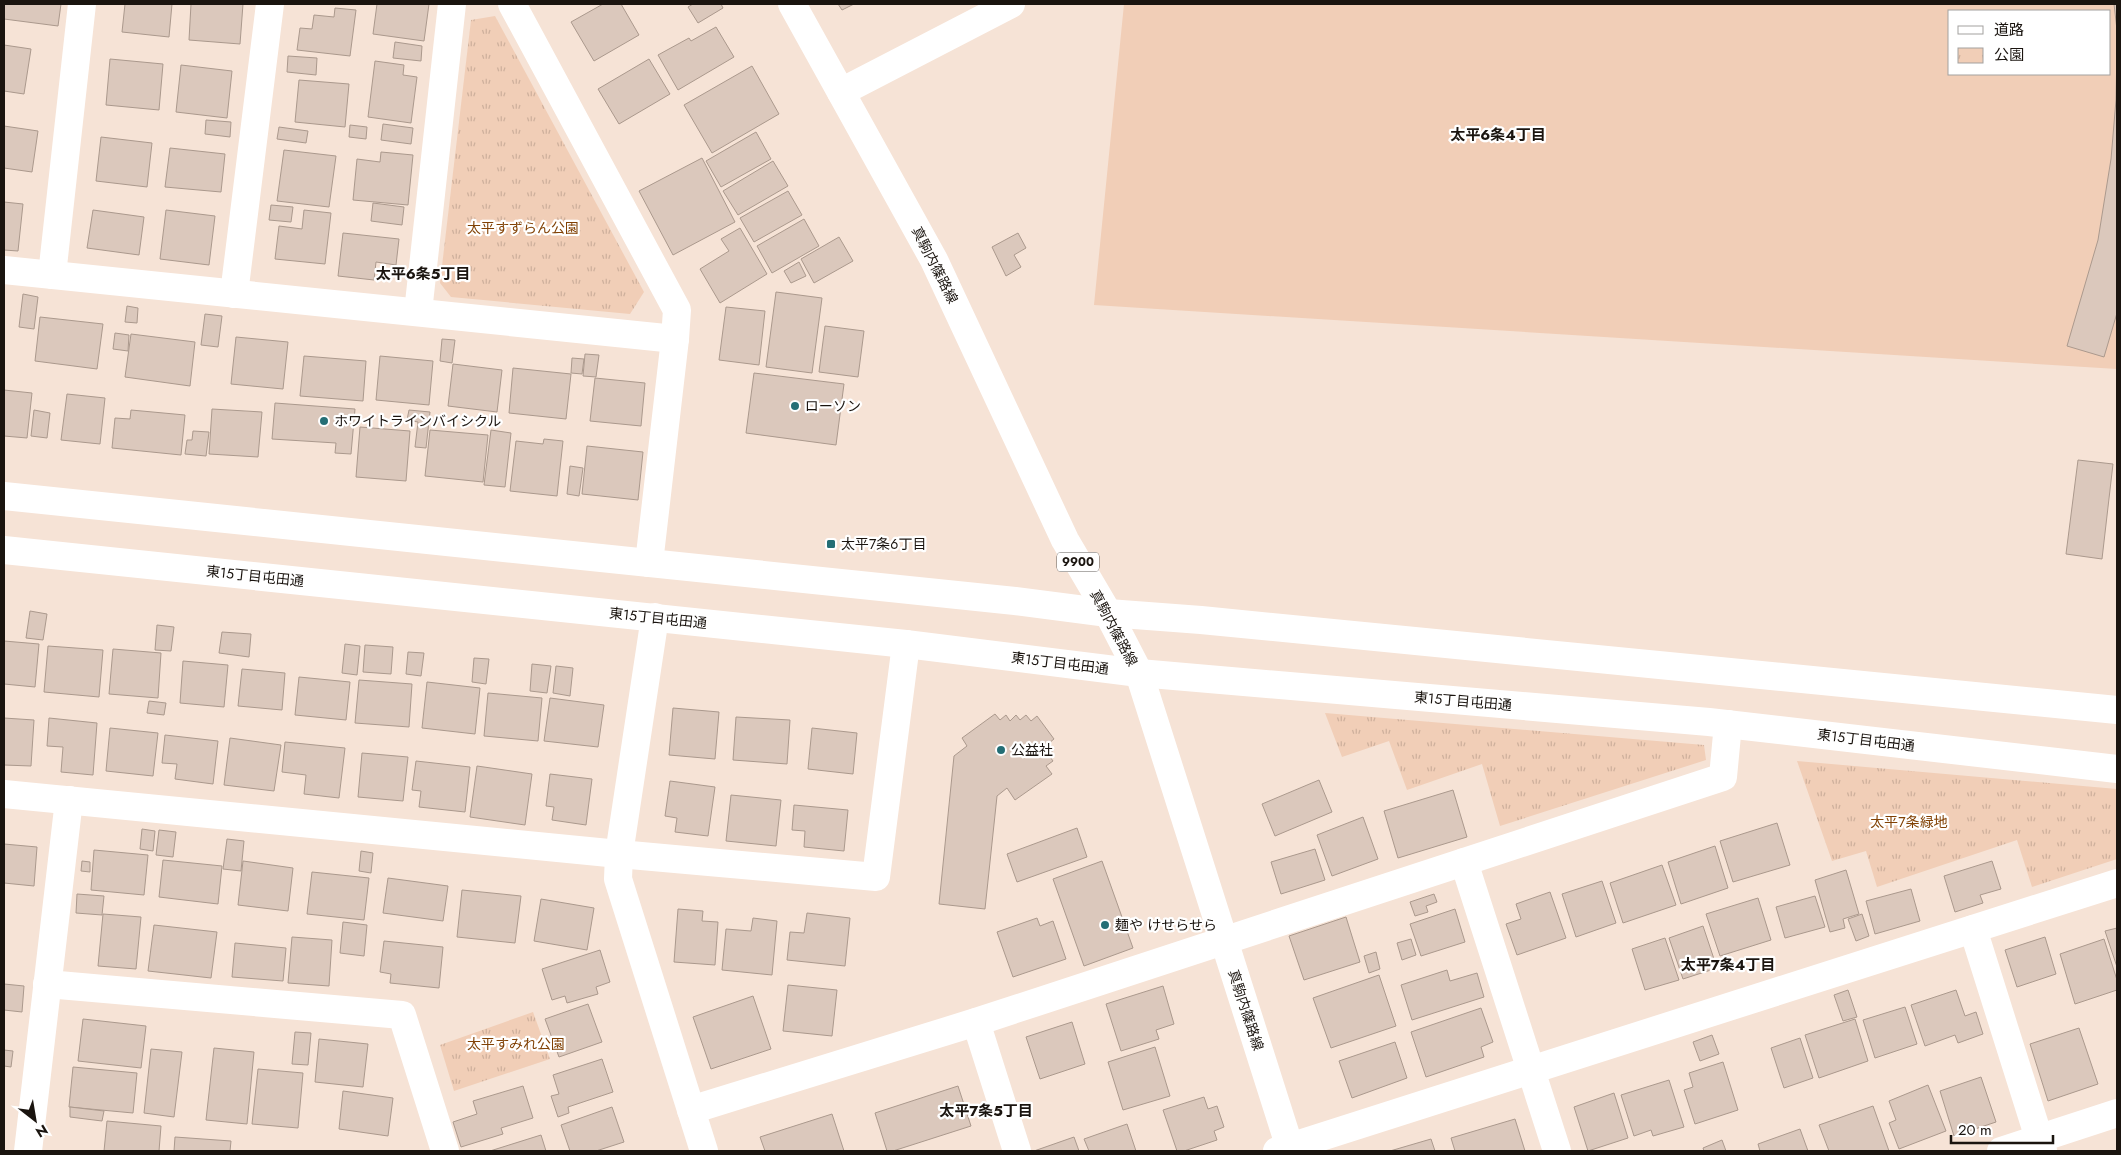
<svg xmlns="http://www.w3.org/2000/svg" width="2121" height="1155" viewBox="0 0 2121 1155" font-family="Jost,'Noto Sans JP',sans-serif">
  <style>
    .grass { fill: #f1ceb7; fill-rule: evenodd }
    .park { fill: url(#park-tufts) }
    .building { fill: #dbc8bc; stroke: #ab998d }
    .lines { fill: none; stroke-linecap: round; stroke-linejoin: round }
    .minor { stroke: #fff; stroke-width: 28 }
    .major { stroke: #fff; stroke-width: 28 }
    .poi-dot { fill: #246e75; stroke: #fff; stroke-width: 2 }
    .labels { text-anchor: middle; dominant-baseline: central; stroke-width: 4.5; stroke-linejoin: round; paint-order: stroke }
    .shield { fill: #fff; stroke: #5f5a57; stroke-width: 1 }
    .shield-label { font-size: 12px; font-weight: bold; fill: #1a140f }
    .park-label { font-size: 14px; fill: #814104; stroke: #fff }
    .street-label { font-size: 14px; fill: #1a140f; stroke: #fff }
    .poi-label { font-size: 14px; fill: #1a140f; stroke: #fff; text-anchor: start }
    .neighbourhood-label { font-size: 15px; font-weight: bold; fill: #1a140f; stroke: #fff }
  </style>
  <defs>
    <pattern id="park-tufts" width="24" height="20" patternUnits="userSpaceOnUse" patternTransform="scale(1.25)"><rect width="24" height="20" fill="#f1ceb7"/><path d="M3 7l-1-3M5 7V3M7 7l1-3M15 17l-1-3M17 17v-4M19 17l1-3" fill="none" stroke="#ceb09c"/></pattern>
  </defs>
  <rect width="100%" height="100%" fill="#f6e3d6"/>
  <path class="grass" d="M1124 4H2117V369L1094 305ZM1950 11H2110V74H1950Z"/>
  <g class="park">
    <polygon points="495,16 644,292 630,314 451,297 440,283 471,20"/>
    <polygon points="1325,713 1704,745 1706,760 1500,826 1482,764 1407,790 1389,741 1342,757"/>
    <polygon points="1797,761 2117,789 2117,859 2032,887 2017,840 1877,887 1866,851 1832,861"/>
    <polygon points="533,1012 550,1059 454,1091 440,1045"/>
  </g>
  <g class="building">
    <polygon points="4,4 61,4 58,26 4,19"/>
    <polygon points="125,4 172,4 169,37 122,32"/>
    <polygon points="191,4 243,4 240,44 189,40"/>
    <polygon points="377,4 429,4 424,41 373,34"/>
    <polygon points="603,4 621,4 639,35 594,61 571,22"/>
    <polygon points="693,4 721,4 723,8 698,23 688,7"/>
    <polygon points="838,4 854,4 842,10"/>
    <polygon points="2114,4 2117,4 2117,30"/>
    <polygon points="335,8 356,10 350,56 297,50 300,28 312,29 314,15 334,17"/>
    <polygon points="716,27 734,57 678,90 658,55 689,38 691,41"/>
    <polygon points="395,42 422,46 421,61 393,58"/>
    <polygon points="4,45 31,49 24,94 4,91"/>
    <polygon points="2117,46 2117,313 2104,357 2067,346 2098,240 2111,159 2116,100"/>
    <polygon points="288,56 317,58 316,75 287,72"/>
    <polygon points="110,59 163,64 159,110 106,105"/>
    <polygon points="649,59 670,94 619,124 598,89"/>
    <polygon points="375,61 404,65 403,75 417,77 411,123 368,117"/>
    <polygon points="181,65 232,71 227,118 176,112"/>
    <polygon points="752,66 779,114 712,153 684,105"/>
    <polygon points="299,80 349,84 345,127 295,122"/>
    <polygon points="206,120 231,122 230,137 205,134"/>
    <polygon points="383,124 413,128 411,144 381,140"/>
    <polygon points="350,125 367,127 366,139 349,137"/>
    <polygon points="4,126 38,131 32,172 4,168"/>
    <polygon points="279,127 308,131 306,143 277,139"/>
    <polygon points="756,132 771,159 721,187 706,161"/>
    <polygon points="101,137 152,143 147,187 96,181"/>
    <polygon points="170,148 225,154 221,192 165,187"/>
    <polygon points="284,150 336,156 329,207 277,201"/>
    <polygon points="381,152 413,155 408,205 353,200 357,159 380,162"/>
    <polygon points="702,158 735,222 673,255 639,191"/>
    <polygon points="773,161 788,186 738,215 723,191"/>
    <polygon points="788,191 802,215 754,242 740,218"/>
    <polygon points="4,202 23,204 18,251 4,250"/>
    <polygon points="373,203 404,207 402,225 371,221"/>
    <polygon points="271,205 293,207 291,222 269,220"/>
    <polygon points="93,210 144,217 139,255 87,248"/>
    <polygon points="166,210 215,216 209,265 160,259"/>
    <polygon points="304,210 331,213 325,264 275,259 279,226 302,229"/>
    <polygon points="804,219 819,246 772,273 757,246"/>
    <polygon points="740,228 767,274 720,303 700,269 729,251 721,239"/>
    <polygon points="343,233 399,239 396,265 376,262 374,280 338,276"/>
    <polygon points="1018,233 1026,248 1014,255 1021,267 1006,276 992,247"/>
    <polygon points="839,237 853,261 814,283 801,259"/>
    <polygon points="799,262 806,276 791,283 784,271"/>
    <polygon points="776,292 822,298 812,373 766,367"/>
    <polygon points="23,294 38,297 34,329 19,327"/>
    <polygon points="127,306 138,308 137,323 125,322"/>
    <polygon points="726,307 765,311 759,365 719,360"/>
    <polygon points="205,314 222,316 218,347 201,345"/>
    <polygon points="40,317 103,324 97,369 35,361"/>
    <polygon points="825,326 864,331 858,377 819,372"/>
    <polygon points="115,333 129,335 128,351 113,349"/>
    <polygon points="131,334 195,342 190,386 125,377"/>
    <polygon points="236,337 288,342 283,389 231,384"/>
    <polygon points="442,339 455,340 452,363 440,361"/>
    <polygon points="585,354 599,355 596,377 583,376"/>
    <polygon points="304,356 366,361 363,401 300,396"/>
    <polygon points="380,356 433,361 429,405 376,400"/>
    <polygon points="572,358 584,359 582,374 571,373"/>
    <polygon points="453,364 502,370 497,412 448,406"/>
    <polygon points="513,368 571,374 566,419 509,413"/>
    <polygon points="754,373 844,384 836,445 746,433"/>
    <polygon points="595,378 645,383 641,426 590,421"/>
    <polygon points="4,390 32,393 27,438 4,436"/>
    <polygon points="67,394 105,398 100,444 61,440"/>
    <polygon points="275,403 355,409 351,454 335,453 336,443 272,439"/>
    <polygon points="212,409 262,412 258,457 209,454"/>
    <polygon points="34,410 50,413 47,438 31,436"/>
    <polygon points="131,410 185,415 181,455 112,448 115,418 130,419"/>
    <polygon points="409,410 430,412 426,448 415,447 418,422 407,420"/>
    <polygon points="360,427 410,431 406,481 356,477"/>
    <polygon points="430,430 488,435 483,482 425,476"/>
    <polygon points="491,430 511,433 505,487 484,485"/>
    <polygon points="193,431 209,432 206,456 185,454 187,440 192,440"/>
    <polygon points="544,439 563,441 557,496 510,491 516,441 543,444"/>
    <polygon points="587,446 643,452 638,500 582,494"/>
    <polygon points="2078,460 2113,464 2102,559 2066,554"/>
    <polygon points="570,466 583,468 579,496 567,494"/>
    <polygon points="30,611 47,614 43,640 26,638"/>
    <polygon points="157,625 174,627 171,651 155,650"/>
    <polygon points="222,632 251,634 249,657 219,653"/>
    <polygon points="4,641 39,644 35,687 4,684"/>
    <polygon points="345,644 360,646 357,675 342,673"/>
    <polygon points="365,645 393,647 391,674 363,672"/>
    <polygon points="48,646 103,650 99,697 44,692"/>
    <polygon points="113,649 161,653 158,698 109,694"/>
    <polygon points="408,652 424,653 421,676 406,674"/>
    <polygon points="474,658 489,659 486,684 472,682"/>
    <polygon points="183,661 228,665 224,707 180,703"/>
    <polygon points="532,664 551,666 547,693 530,691"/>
    <polygon points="556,666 573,668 570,696 553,693"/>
    <polygon points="242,669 285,673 282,710 238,706"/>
    <polygon points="299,677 350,682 346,720 295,715"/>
    <polygon points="359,680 412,684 409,727 355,723"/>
    <polygon points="427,682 480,688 475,734 422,728"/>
    <polygon points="488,693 542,698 538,741 484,736"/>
    <polygon points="550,698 604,705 598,747 544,741"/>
    <polygon points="149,701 166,703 164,715 147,713"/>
    <polygon points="673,708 719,712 715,759 669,755"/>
    <polygon points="995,714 1000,720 1006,715 1010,721 1016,715 1020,720 1026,715 1031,721 1037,716 1054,739 1049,743 1054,750 1048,754 1053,761 1046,766 1052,774 1015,800 1007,788 997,796 985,909 939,904 954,756 967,746 962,738"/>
    <polygon points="736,717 790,720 787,764 733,760"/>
    <polygon points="4,718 34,720 31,766 4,765"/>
    <polygon points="49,718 97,723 93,775 61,772 63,747 47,746"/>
    <polygon points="110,728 158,733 153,776 106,771"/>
    <polygon points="812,728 857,733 853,774 808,769"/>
    <polygon points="165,735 218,741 213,784 175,779 177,764 162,763"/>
    <polygon points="230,738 281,745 274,791 224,785"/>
    <polygon points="285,742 345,748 339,798 304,794 306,775 282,772"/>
    <polygon points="362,753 408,757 403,801 358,797"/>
    <polygon points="416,761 470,767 465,812 419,807 421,791 412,790"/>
    <polygon points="477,766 532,774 525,825 470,817"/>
    <polygon points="550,774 592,779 586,825 552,820 554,807 546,806"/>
    <polygon points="1319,780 1332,812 1275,836 1262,804"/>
    <polygon points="670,781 715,787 708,836 675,832 677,818 665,816"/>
    <polygon points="1453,790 1467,837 1398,858 1384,811"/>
    <polygon points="731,795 781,800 776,846 726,841"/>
    <polygon points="794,805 848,810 844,851 804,847 805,831 792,830"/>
    <polygon points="1363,817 1378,859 1332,876 1317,835"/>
    <polygon points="1777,823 1790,865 1733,882 1720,841"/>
    <polygon points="1077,828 1087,857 1017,882 1007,854"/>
    <polygon points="142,829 155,831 153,851 140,849"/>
    <polygon points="159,830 176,832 173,857 156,855"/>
    <polygon points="227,839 244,841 241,871 223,869"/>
    <polygon points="4,844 37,847 34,886 4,883"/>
    <polygon points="1715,846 1728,888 1681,904 1668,862"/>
    <polygon points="1315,849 1325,880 1281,894 1271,862"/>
    <polygon points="94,850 148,855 144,895 91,890"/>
    <polygon points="361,851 373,853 371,873 359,871"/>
    <polygon points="163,860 222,866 218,904 159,897"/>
    <polygon points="82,861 90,862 90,872 81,871"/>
    <polygon points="243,861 293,868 288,911 238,905"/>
    <polygon points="1102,861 1133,948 1084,966 1053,879"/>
    <polygon points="1992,861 2001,889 1980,895 1983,903 1955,912 1944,876"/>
    <polygon points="1662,865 1676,905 1623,923 1610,883"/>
    <polygon points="1846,870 1859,914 1843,919 1845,928 1830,932 1815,880"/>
    <polygon points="312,872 369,878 364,920 307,914"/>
    <polygon points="388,878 448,886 443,921 383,913"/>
    <polygon points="1602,881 1616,923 1576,937 1562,894"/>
    <polygon points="1911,889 1920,921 1875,934 1866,901"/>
    <polygon points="462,890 521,896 515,943 457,937"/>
    <polygon points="1550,892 1566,938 1517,955 1506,924 1521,919 1516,904"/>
    <polygon points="77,894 104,896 102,915 76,913"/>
    <polygon points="1434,894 1437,902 1426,906 1428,912 1415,916 1410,902"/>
    <polygon points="1815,896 1825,927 1785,938 1776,907"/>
    <polygon points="1758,898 1771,940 1720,956 1706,914"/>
    <polygon points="541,899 594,908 587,950 534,941"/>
    <polygon points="678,909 703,911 702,921 718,922 715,965 674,962"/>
    <polygon points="1455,909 1465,942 1421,956 1410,924"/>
    <polygon points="807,913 850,918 845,966 787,960 790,932 804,933"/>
    <polygon points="103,914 141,917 136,969 98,966"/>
    <polygon points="1862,914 1869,936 1856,941 1848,919"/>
    <polygon points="1346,917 1360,962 1304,980 1289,936"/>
    <polygon points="753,918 777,921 772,975 722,970 726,929 751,931"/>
    <polygon points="1037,918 1040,926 1053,921 1066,959 1013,977 997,932"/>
    <polygon points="343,922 367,925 364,956 340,953"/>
    <polygon points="154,925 217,932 211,978 148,971"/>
    <polygon points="1703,926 1717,968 1683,979 1669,938"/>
    <polygon points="2117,928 2117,967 2105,931"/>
    <polygon points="292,937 332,940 329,986 288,983"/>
    <polygon points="2045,937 2056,974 2017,987 2005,950"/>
    <polygon points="1665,938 1679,980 1645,990 1632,949"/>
    <polygon points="1411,939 1416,955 1402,960 1397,943"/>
    <polygon points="2104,939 2117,980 2117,990 2075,1004 2060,954"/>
    <polygon points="384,941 443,947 439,988 390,983 391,974 380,972"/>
    <polygon points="235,943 286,948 283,981 232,977"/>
    <polygon points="600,950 610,982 596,987 598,994 567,1003 565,996 552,1000 542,969"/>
    <polygon points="1376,952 1380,969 1369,973 1364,956"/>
    <polygon points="1447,970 1450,981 1477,973 1484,997 1412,1020 1401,985"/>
    <polygon points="1379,975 1396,1026 1331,1048 1313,998"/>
    <polygon points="4,984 24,986 22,1012 4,1010"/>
    <polygon points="788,985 837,990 832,1036 783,1031"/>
    <polygon points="1163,986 1174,1024 1156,1030 1159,1039 1121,1051 1106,1004"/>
    <polygon points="1848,990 1857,1017 1843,1021 1834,995"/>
    <polygon points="1956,990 1965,1016 1976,1012 1983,1034 1958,1043 1955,1035 1925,1046 1911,1005"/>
    <polygon points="753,996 771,1049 711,1069 693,1017"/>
    <polygon points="588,1004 602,1042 559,1057 545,1019"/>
    <polygon points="1905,1007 1917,1044 1875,1058 1863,1020"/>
    <polygon points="1481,1008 1493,1042 1481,1047 1484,1057 1426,1077 1411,1032"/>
    <polygon points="83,1019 146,1026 141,1068 78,1061"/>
    <polygon points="1855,1019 1868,1061 1819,1078 1805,1035"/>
    <polygon points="1072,1022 1085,1064 1040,1079 1026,1037"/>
    <polygon points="2079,1028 2098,1084 2048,1101 2030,1044"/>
    <polygon points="295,1032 311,1033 308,1065 292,1064"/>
    <polygon points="1712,1035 1719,1054 1700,1061 1693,1042"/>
    <polygon points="1800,1038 1813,1078 1784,1088 1771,1048"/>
    <polygon points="319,1039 368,1044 363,1087 315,1082"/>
    <polygon points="1395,1042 1407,1078 1352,1098 1339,1061"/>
    <polygon points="1155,1047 1170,1096 1123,1110 1108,1062"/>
    <polygon points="214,1048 254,1052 247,1124 206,1120"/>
    <polygon points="151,1049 182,1052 174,1117 144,1113"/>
    <polygon points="4,1050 13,1051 11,1067 4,1066"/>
    <polygon points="602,1059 613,1092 568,1107 569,1113 558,1117 551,1096 559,1094 553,1075"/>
    <polygon points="1723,1062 1738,1110 1695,1124 1684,1090 1693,1087 1689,1073"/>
    <polygon points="73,1067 137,1073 133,1113 69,1107"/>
    <polygon points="258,1069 303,1073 298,1128 252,1124"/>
    <polygon points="1981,1077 1996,1122 1954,1136 1940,1091"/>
    <polygon points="1669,1080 1684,1127 1653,1136 1651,1130 1634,1136 1621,1095"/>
    <polygon points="1928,1085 1946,1131 1899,1149 1889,1123 1896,1120 1889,1101"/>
    <polygon points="523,1086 533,1118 501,1128 503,1134 461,1147 453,1122 477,1114 473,1101"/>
    <polygon points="958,1086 971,1126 893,1151 887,1151 875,1113"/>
    <polygon points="343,1091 393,1098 388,1136 339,1129"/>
    <polygon points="1614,1093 1628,1138 1588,1151 1574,1107"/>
    <polygon points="1204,1097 1208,1109 1217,1106 1224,1127 1214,1131 1217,1140 1184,1151 1177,1151 1163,1110"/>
    <polygon points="1873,1106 1889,1151 1829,1151 1819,1125"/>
    <polygon points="70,1107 104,1111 102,1121 70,1117"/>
    <polygon points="612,1107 624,1142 596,1151 570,1151 561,1125"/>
    <polygon points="832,1114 844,1151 765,1151 760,1137"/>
    <polygon points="1515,1119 1525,1151 1455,1151 1451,1138"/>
    <polygon points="107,1121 161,1126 159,1151 104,1151"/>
    <polygon points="1127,1124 1136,1151 1089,1151 1084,1139"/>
    <polygon points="1800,1129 1808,1151 1760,1151 1758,1144"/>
    <polygon points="541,1135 546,1151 490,1151"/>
    <polygon points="175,1137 231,1141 230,1151 174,1151"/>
    <polygon points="1074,1137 1079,1151 1034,1151"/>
    <polygon points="1431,1139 1435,1151 1390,1151"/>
    <polygon points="1722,1140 1726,1151 1704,1151 1703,1148"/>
  </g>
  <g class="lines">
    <g class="minor">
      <polyline points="512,4 677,310 675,339 649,563"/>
      <polyline points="841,92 1011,4"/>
      <polyline points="4,270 675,339"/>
      <polyline points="52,275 82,4"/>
      <polyline points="234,294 270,4"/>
      <polyline points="418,312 452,4"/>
      <polyline points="4,496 1015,601 1108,613 1201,620 2117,710"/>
      <polyline points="4,550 906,644 1139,673 1709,722 2117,769"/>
      <polyline points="655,617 619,854 618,879 704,1151"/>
      <polyline points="4,794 619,854 876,877 906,644"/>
      <polyline points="1464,862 1557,1151"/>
      <polyline points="1973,929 2043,1151"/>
      <polyline points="47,984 402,1015 445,1151"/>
      <polyline points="976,1022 1017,1151"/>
      <polyline points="691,1110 976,1022 1723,777 1728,724"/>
      <polyline points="28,1151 69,800"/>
      <polyline points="1277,1151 2117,883"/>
      <polyline points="2001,1151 2117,1113"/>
    </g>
    <polyline class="major" points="792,4 934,260 1065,540 1108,613 1139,673 1291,1151"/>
  </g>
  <g class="poi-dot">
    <circle cx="795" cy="406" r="5"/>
    <circle cx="324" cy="421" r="5"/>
    <rect x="826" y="539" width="10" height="10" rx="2.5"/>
    <circle cx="1001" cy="750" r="5"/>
    <circle cx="1105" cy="925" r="5"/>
  </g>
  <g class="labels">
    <rect class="shield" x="1057" y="552.5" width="42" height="19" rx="4"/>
    <g class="shield-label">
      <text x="1078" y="562">9900</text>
    </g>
    <g class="park-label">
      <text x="523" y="228">太平すずらん公園</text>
      <text x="1909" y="822">太平7条緑地</text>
      <text x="516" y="1044">太平すみれ公園</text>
    </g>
    <g class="street-label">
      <text transform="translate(935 265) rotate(63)">真駒内篠路線</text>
      <text transform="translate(255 576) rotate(6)">東15丁目屯田通</text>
      <text transform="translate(658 618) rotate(6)">東15丁目屯田通</text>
      <text transform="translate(1114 628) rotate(62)">真駒内篠路線</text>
      <text transform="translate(1060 663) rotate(7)">東15丁目屯田通</text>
      <text transform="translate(1463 701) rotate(5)">東15丁目屯田通</text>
      <text transform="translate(1866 740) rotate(7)">東15丁目屯田通</text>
      <text transform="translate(1246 1010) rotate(72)">真駒内篠路線</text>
    </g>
    <g class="poi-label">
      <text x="805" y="406">ローソン</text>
      <text x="334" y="421">ホワイトラインバイシクル</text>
      <text x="841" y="544">太平7条6丁目</text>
      <text x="1011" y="750">公益社</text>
      <text x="1115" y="925">麺や けせらせら</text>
    </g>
    <g class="neighbourhood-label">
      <text x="1498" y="135">太平6条4丁目</text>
      <text x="423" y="274">太平6条5丁目</text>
      <text x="1728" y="965">太平7条4丁目</text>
      <text x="986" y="1111">太平7条5丁目</text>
    </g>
  </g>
  <rect width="2121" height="1155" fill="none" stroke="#1a140f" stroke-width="10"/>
  <rect x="1948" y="10" width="162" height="65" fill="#ffffff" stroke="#a3a19f"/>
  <rect x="1958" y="26" width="25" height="8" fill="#ffffff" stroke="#a3a19f"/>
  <text x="1994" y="35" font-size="15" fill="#1a140f">道路</text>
  <rect x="1958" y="48" width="25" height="15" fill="url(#park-tufts)" stroke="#a3a19f"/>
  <text x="1994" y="60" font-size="15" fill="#1a140f">公園</text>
  <g transform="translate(35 1120) rotate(149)" stroke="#ffffff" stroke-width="4" paint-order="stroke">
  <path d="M0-4L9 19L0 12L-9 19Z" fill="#1a140f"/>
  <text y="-8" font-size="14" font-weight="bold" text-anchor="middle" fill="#1a140f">N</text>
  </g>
  <path d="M1951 1135v8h102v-8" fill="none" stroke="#1a140f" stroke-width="2.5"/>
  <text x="1958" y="1135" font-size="15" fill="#1a140f" stroke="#ffffff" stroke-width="4" paint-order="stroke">20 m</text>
</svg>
